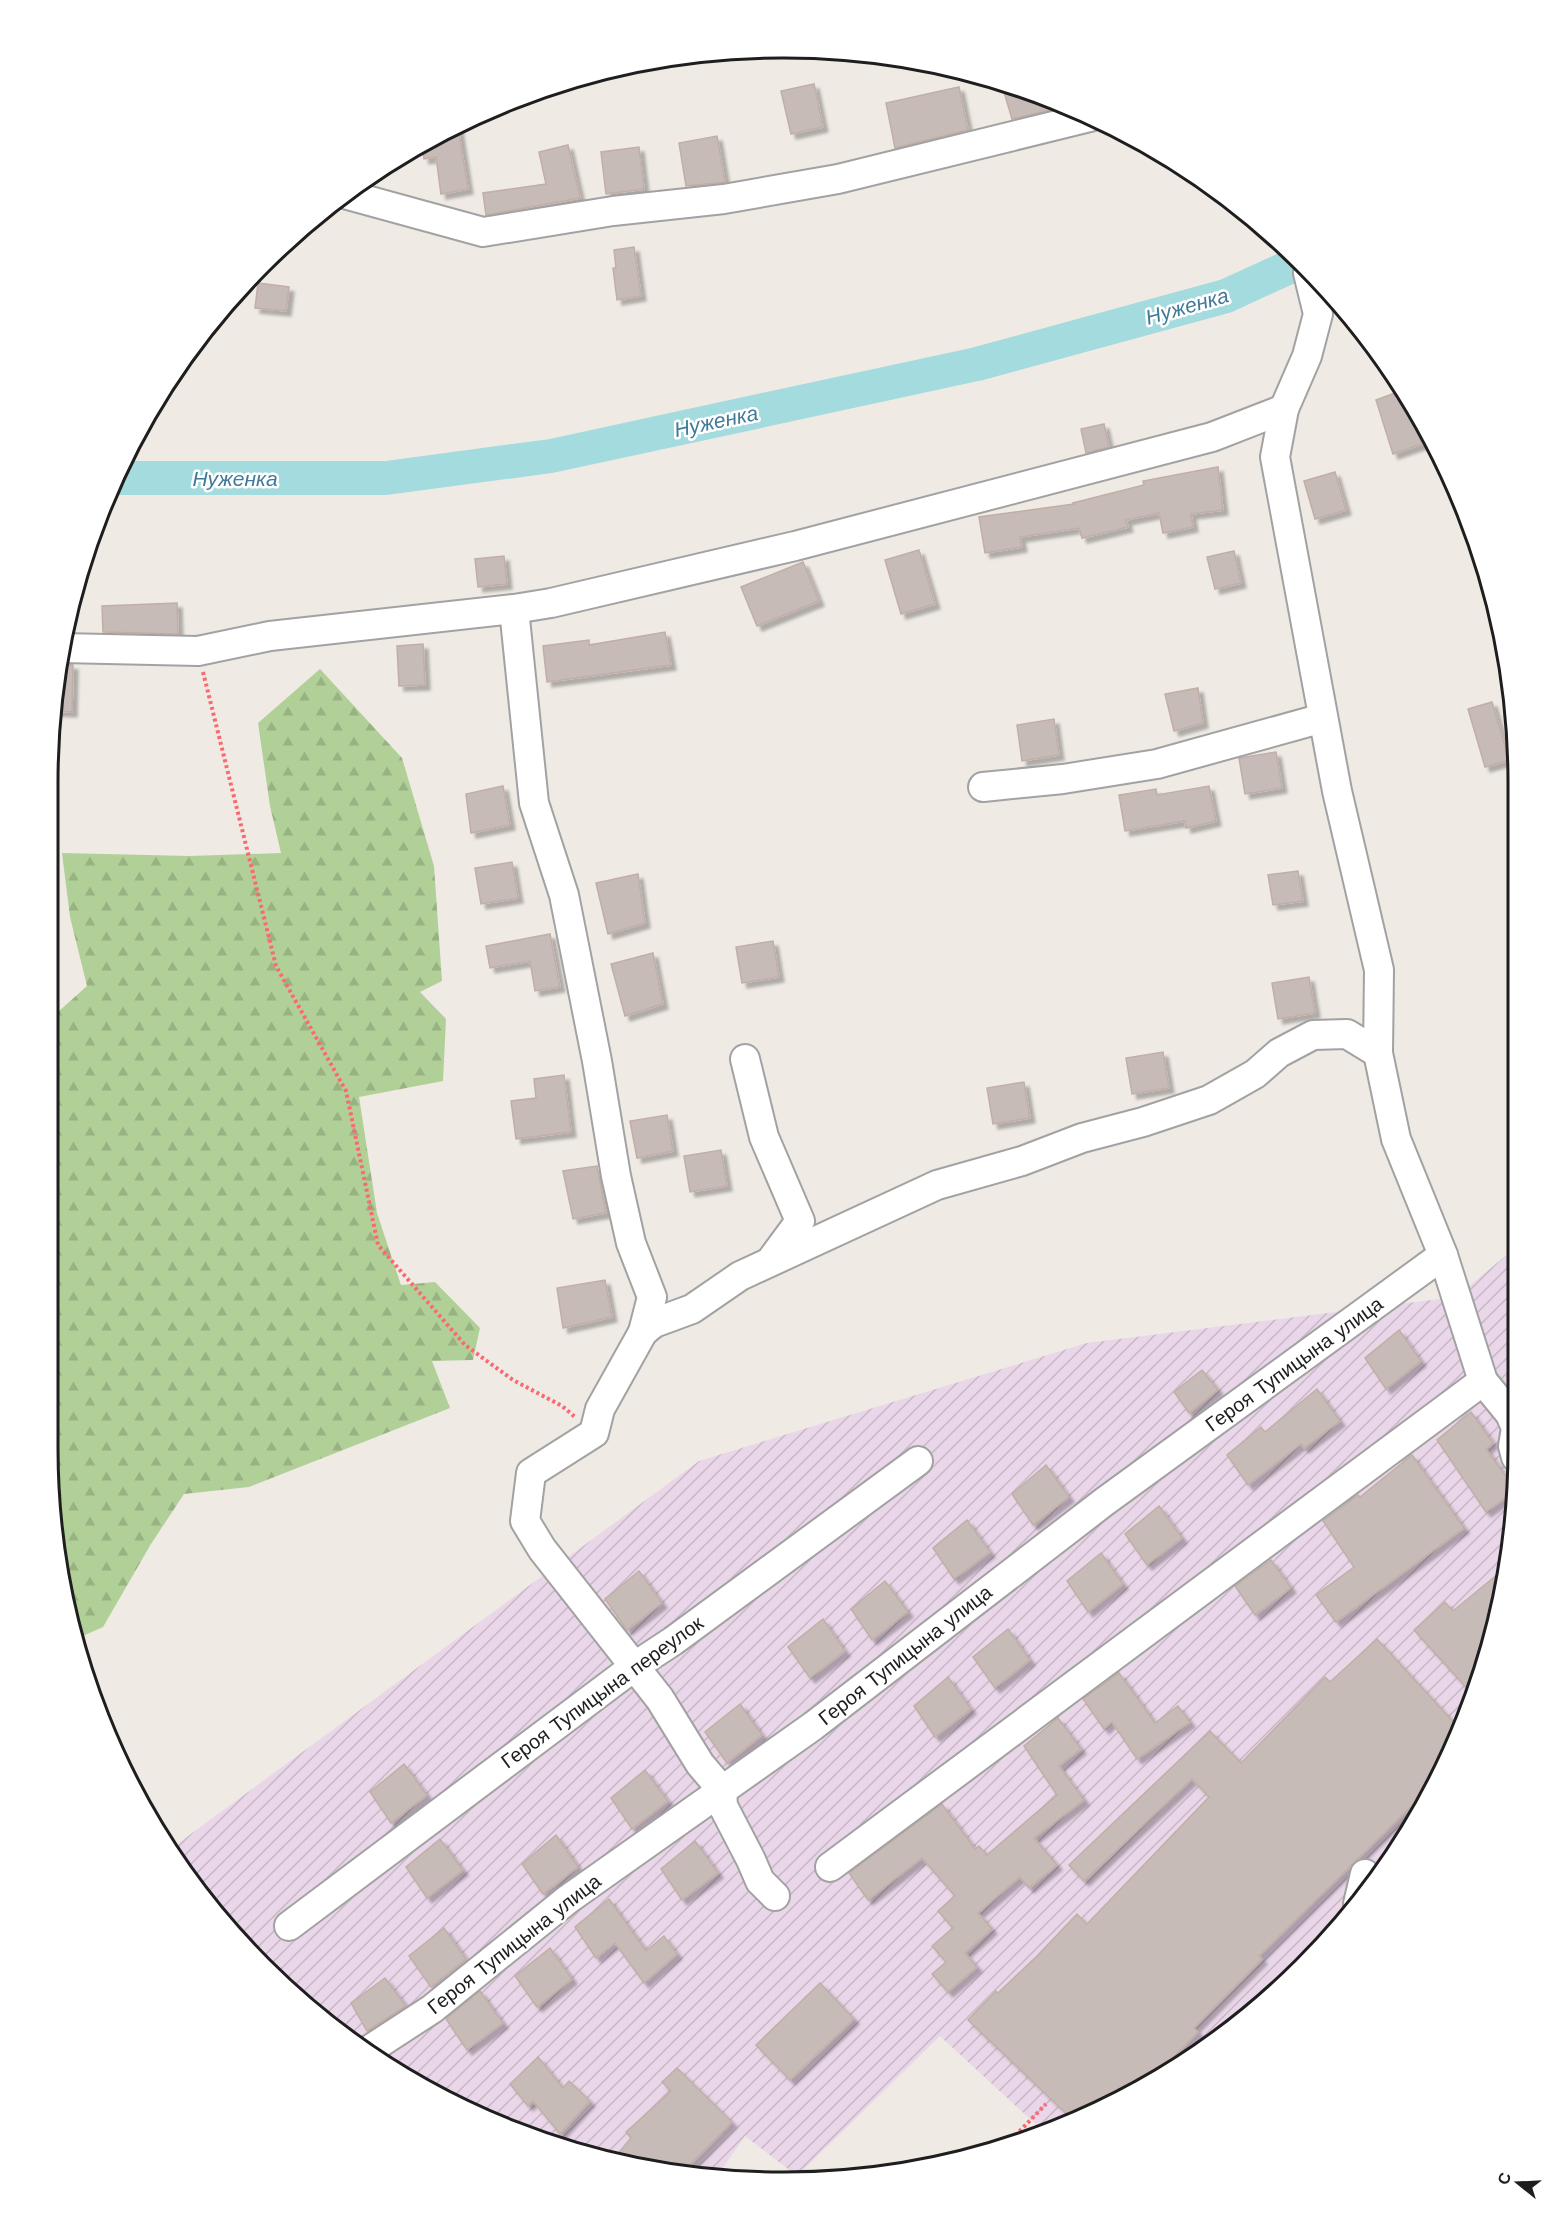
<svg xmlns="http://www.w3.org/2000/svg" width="1566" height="2231" viewBox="0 0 1566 2231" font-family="'Work Sans',sans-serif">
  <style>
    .industrial { fill: url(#industrial-furrows) }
    .forest { fill: url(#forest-firs) }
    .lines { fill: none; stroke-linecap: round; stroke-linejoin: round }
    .river { stroke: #a3dbde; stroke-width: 34 }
    .building { fill: #c7bbb7; stroke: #c2aea6; stroke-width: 1.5; filter: url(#shadow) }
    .minor-casing { stroke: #a2a2a2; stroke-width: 32 }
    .path { stroke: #fd6770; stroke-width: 4; stroke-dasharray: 3 3; stroke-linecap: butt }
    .minor { stroke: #fff; stroke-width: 28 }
    .labels { text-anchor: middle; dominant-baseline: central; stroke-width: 5; stroke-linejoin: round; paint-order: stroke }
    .street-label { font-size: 20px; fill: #1e1e1e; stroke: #fff }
    .water-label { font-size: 21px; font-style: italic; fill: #407a99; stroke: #fff }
    .rim { fill: none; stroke: #1e1e1e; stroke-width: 3 }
  </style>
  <defs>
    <pattern id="industrial-furrows" width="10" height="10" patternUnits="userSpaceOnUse" patternTransform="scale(1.5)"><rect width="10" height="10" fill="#e9d6e8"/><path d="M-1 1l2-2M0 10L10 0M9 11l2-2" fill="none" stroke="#c7b7c7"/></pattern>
    <pattern id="forest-firs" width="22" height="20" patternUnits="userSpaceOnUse" patternTransform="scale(1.5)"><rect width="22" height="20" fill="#b1d098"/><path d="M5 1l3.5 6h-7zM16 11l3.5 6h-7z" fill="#98b283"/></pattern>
    <filter id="shadow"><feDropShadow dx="5" dy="5" stdDeviation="1.5" flood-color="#0004"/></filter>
  </defs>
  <rect width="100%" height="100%" fill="#efeae4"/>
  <polygon class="industrial" points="1515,1248 1516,1496 1493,1638 1442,1773 1366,1895 1268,2000 1108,2107 1042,2130 940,2036 797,2176 745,2136 715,2179 687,2177 501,2127 375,2059 299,2001 169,1850 699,1461 1087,1343 1456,1297"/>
  <polygon class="forest" points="320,669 402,758 434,866 442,981 420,992 446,1019 443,1081 359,1097 377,1213 401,1285 435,1282 480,1328 473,1360 432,1361 450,1408 249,1487 184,1494 151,1544 103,1627 74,1640 48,1448 48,1021 87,986 70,917 62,853 190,856 281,853 270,806 258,723"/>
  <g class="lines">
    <polyline class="river" points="116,478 386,478 551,456 977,364 1226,296 1298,263"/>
  </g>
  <g class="building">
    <polygon points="814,84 823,127 791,134 781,91"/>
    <polygon points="959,87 968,130 895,148 886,103"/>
    <polygon points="1015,89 1063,107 1012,119 1004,92"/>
    <polygon points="458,127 468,189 441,194 436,157 424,159 422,144"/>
    <polygon points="717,136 725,182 686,186 679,143"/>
    <polygon points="568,145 580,198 486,215 483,193 546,184 539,152"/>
    <polygon points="639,147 644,189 606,194 601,152"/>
    <polygon points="634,247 641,296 617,300 613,268 616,268 614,250"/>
    <polygon points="258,283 289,287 286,311 255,308"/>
    <polygon points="1398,392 1412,413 1422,444 1393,454 1376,400"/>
    <polygon points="1104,424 1109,447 1086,453 1081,429"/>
    <polygon points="1218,467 1223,510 1191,514 1193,527 1163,533 1159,513 1126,520 1128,527 1082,538 1079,528 1020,537 1022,547 985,553 979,517 1074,504 1073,503 1144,485 1143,481"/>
    <polygon points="1335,472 1346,510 1315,519 1304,481"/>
    <polygon points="919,550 935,604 901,614 885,560"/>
    <polygon points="1234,551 1241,583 1215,589 1207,557"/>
    <polygon points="504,556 507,584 478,587 475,559"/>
    <polygon points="803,562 819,601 757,626 741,587"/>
    <polygon points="177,603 178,634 103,632 102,606"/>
    <polygon points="665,632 671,665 547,682 543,646 589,640 589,645"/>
    <polygon points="423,644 425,685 399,686 397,646"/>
    <polygon points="60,664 73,665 72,712 55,711"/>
    <polygon points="1198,688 1203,723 1174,731 1165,694"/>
    <polygon points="1492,702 1509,760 1485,767 1468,709"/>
    <polygon points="1054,719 1059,755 1022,761 1017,725"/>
    <polygon points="1276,752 1282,788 1245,794 1239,758"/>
    <polygon points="503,786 510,825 471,833 466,794"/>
    <polygon points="1209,786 1216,821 1186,828 1185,821 1125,831 1119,795 1156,789 1157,795"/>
    <polygon points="512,862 518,898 481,904 475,868"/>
    <polygon points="1298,871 1303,901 1273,905 1268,875"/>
    <polygon points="638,874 645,923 608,934 596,883"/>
    <polygon points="550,934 560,987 535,991 530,961 490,968 486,946"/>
    <polygon points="773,941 779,977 742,983 736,947"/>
    <polygon points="653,953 663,1004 625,1016 611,964"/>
    <polygon points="1309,977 1315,1013 1278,1019 1272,983"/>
    <polygon points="1163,1052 1169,1088 1132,1094 1126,1058"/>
    <polygon points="564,1075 571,1132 516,1139 511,1101 536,1098 534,1079"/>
    <polygon points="1024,1082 1030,1118 993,1124 987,1088"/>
    <polygon points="667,1115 673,1151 637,1158 630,1121"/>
    <polygon points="721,1150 727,1186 690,1192 684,1156"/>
    <polygon points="597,1166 606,1213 573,1219 563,1171"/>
    <polygon points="605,1280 612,1317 563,1328 557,1288"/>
    <polygon points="1399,1330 1421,1361 1386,1389 1365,1358"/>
    <polygon points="1202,1370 1218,1390 1189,1413 1174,1392"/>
    <polygon points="1317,1389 1340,1421 1304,1448 1301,1444 1248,1485 1227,1455 1261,1427 1265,1432"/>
    <polygon points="1471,1412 1493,1443 1486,1449 1516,1490 1486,1512 1437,1440"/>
    <polygon points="1412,1455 1464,1528 1336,1622 1316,1595 1354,1567 1323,1521 1358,1495 1360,1497"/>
    <polygon points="1046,1465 1069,1497 1033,1525 1012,1494"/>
    <polygon points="1159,1506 1182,1538 1147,1565 1125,1534"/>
    <polygon points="967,1520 990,1552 954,1579 933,1548"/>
    <polygon points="1101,1553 1123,1584 1088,1612 1067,1581"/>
    <polygon points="1271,1560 1291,1588 1255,1615 1235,1586"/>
    <polygon points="1504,1569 1493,1638 1472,1694 1414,1630 1445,1602 1453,1611"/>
    <polygon points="639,1571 662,1603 627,1630 605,1599"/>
    <polygon points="885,1581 908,1612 872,1640 851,1609"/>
    <polygon points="823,1619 845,1651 810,1678 788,1647"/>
    <polygon points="1008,1629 1030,1660 995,1688 973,1657"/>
    <polygon points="1377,1639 1459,1728 1439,1779 1259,1956 1262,1959 1194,2028 1198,2032 1154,2077 1108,2107 1072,2119 968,2020 996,1991 998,1993 1037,1956 1077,1914 1087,1924 1209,1797 1192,1779 1084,1881 1069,1865 1210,1731 1241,1763 1325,1677 1330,1682"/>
    <polygon points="1119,1673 1155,1723 1178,1706 1190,1722 1137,1759 1112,1722 1104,1729 1083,1699"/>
    <polygon points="948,1677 971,1709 935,1737 914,1706"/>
    <polygon points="740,1704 762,1735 727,1763 705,1732"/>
    <polygon points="1058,1718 1081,1749 1059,1766 1084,1800 1034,1838 1057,1865 1029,1888 1020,1877 978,1913 992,1929 965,1953 977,1967 948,1992 932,1974 946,1962 932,1946 953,1928 938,1911 955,1896 922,1858 868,1900 849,1873 942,1804 975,1849 979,1846 987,1855 1057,1795 1024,1746"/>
    <polygon points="404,1764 427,1795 391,1823 370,1792"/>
    <polygon points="645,1770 668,1801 632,1829 611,1798"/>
    <polygon points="556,1835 578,1867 543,1894 522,1864"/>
    <polygon points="440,1839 463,1870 427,1898 406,1867"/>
    <polygon points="695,1841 718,1873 682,1900 661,1869"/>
    <polygon points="609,1899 646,1951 664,1936 677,1954 644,1983 615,1943 596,1958 575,1927"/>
    <polygon points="444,1928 466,1959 431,1987 409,1956"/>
    <polygon points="550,1948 572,1979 537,2007 515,1976"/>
    <polygon points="385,1978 406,2006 367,2031 351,2003"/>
    <polygon points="820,1983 854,2019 790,2080 756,2045"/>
    <polygon points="480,1991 503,2023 467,2050 446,2019"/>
    <polygon points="538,2057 563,2088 569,2081 590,2101 560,2134 533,2101 528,2106 510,2084"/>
    <polygon points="677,2068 732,2122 680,2175 615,2157 631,2138 626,2132 671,2091 662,2082"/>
  </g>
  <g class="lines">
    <defs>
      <g id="minor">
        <polyline points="348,195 483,232 613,211 724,199 838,179 1090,117"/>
        <polyline points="1308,273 1318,314 1307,356 1284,409 1275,457 1337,791 1379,970 1378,1053 1396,1139 1443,1255 1483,1381 1510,1414 1516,1428 1513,1446 1516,1457"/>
        <polyline points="514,609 534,803 564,895 597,1061 616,1176 631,1243 652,1297 643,1332"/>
        <polyline points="61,648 198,651 270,636 514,609 551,603 795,546 1212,437 1284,409"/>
        <polyline points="983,787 1063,779 1157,764 1323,718"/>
        <polyline points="745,1059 764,1137 800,1221 772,1259"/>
        <polyline points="830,1867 1483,1381"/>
        <polyline points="775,1896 760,1881 751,1860 723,1806 722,1790 700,1764 660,1699 542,1549 525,1521 531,1473 594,1433 600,1409 643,1332 654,1323 692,1309 740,1276 937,1185 1022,1161 1082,1138 1143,1122 1209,1100 1255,1074 1279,1053 1313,1035 1347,1034 1378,1053"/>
        <polyline points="1358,1904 1365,1874"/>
        <polyline points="289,1926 635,1666 673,1641 918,1461"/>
        <polyline points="366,2052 432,2009 567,1900 813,1726 1104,1502 1443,1255"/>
      </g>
    </defs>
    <use href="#minor" class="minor-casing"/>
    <g class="path">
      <polyline points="203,672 276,966 346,1091 378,1245 465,1345 513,1380 562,1406 575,1417"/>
      <polyline points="1011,2140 1046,2104"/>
    </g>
    <use href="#minor" class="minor"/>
  </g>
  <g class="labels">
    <g class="street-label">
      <text transform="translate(1294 1364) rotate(-36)">Героя Тупицына улица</text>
      <text transform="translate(905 1655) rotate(-38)">Героя Тупицына улица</text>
      <text transform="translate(602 1692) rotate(-36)">Героя Тупицына переулок</text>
      <text transform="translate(514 1944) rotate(-38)">Героя Тупицына улица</text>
    </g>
    <g class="water-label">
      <text transform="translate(1187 306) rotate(-16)">Нуженка</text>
      <text transform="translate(716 421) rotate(-12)">Нуженка</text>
      <text x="235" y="478">Нуженка</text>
    </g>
  </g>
  <path d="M0 0H1566V2231H0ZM782 58H784A724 724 0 0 1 1508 782V1448A724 724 0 0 1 784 2172H782A724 724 0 0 1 58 1448V782A724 724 0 0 1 782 58Z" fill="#fff" fill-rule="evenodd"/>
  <path class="rim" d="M782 58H784A724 724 0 0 1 1508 782V1448A724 724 0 0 1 784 2172H782A724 724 0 0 1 58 1448V782A724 724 0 0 1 782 58Z"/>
  <g transform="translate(1518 2183) rotate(288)" stroke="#ffffff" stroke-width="4.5" paint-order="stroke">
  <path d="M0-4.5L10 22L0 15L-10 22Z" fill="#1e1e1e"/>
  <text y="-9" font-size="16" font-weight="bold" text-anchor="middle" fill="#1e1e1e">С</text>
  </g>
</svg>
